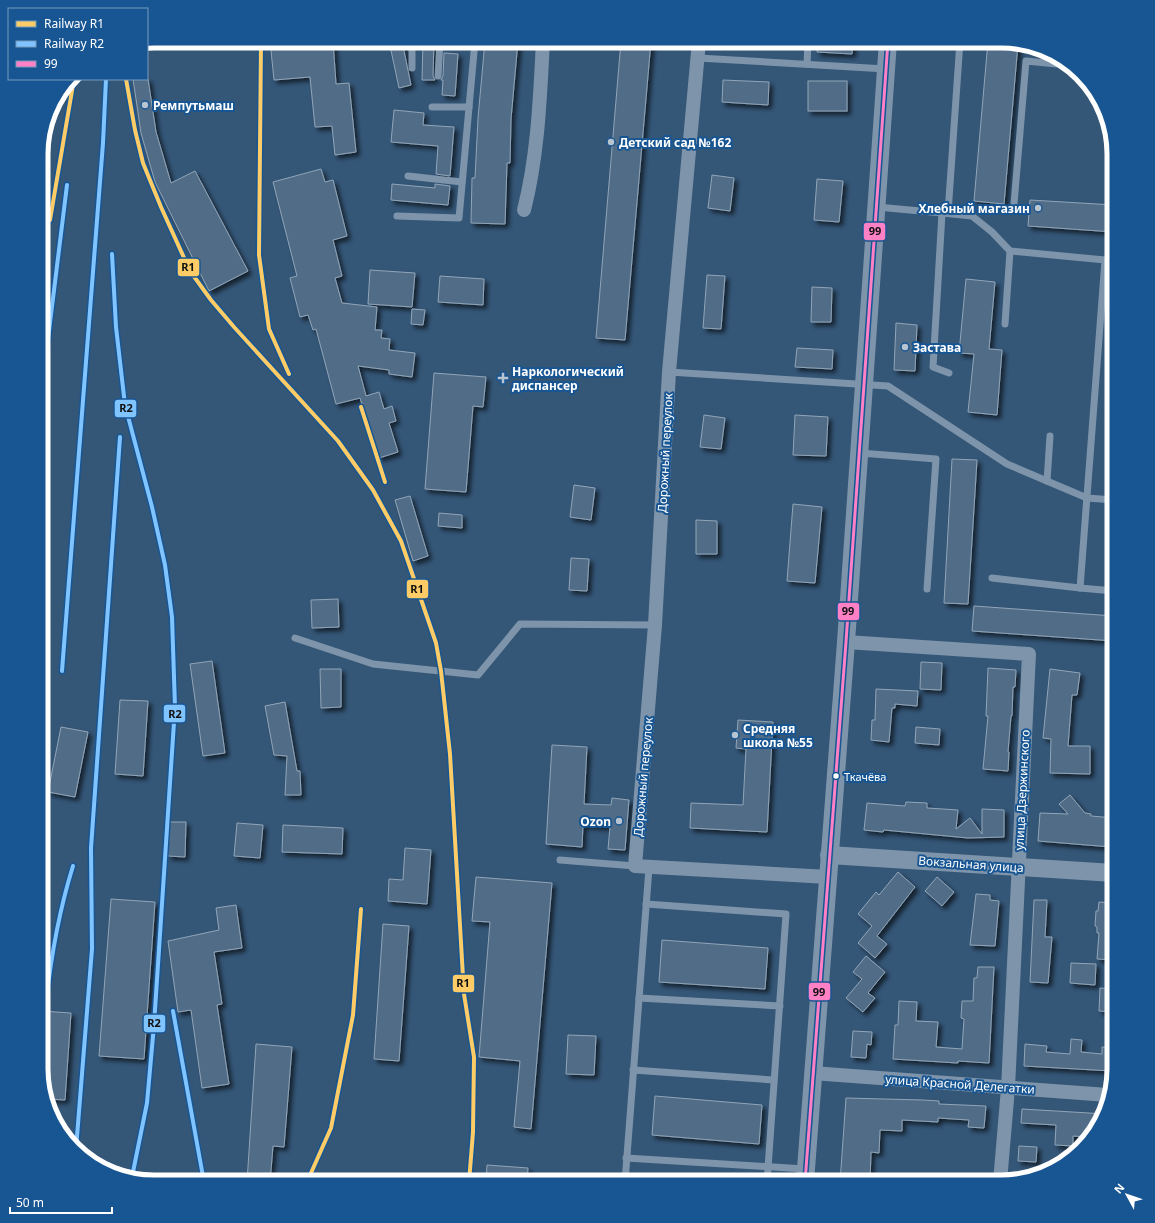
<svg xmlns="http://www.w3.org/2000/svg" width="1155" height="1223" viewBox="0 0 1155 1223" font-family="'Noto Sans',sans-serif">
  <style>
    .building { fill: #516c86; stroke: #91a5b8; filter: url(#shadow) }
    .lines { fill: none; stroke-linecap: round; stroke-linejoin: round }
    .service { stroke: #7d94aa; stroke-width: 7 }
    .minor { stroke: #7d94aa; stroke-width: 14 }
    .tertiary { stroke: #7d94aa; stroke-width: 18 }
    .bus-1-casing { stroke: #185693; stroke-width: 6 }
    .bus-1 { stroke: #ff80c5; stroke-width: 3 }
    .rail-1-casing { stroke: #185693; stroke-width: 7 }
    .rail-2-casing { stroke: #185693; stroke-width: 7 }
    .rail-1 { stroke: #fdcc66; stroke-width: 4 }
    .rail-2 { stroke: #80c4ff; stroke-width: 4 }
    .poi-dot { fill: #b8c4cf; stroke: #185693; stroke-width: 1.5 }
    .bus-dot { fill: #fff; stroke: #185693; stroke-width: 1.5 }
    .labels { text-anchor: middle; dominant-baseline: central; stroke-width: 4; stroke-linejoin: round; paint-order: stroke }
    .bus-label { font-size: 11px; fill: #fff; stroke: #185693; text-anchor: start }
    .poi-label { font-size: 12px; font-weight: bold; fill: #fff; stroke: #185693; text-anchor: start }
    .street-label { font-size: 12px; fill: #fff; stroke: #185693 }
    .rim { fill: none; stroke: #fff; stroke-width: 5 }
    .line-badge { stroke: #185693; stroke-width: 1.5 }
    .pale-badge-label { font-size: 11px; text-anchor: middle; font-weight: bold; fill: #111 }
  </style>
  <defs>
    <filter id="shadow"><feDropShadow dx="3.5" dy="3.5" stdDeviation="2" flood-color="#0009"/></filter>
  </defs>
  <rect width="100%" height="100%" fill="#345677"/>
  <g class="building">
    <polygon points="270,41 333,41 336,84 349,83 356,152 335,155 332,126 315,127 310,77 274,80"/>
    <polygon points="389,41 402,41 411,85 399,88"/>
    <polygon points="423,41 434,41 433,76 435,80 422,80"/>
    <polygon points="485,41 518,41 511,119 510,163 507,163 505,224 471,223 472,178 475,178 478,118"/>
    <polygon points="621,41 651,41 625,340 596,338"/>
    <polygon points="818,41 853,41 852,54 817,52"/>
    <polygon points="988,41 1008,41 1018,44 1004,204 974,201"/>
    <polygon points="444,53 458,54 455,96 442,95 443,80 441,80 443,76"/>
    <polygon points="133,79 148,79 156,132 171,183 195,171 248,271 209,291 155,182 141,133"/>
    <polygon points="723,80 769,82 768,105 722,102"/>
    <rect x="808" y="81" width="39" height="30"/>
    <polygon points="394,110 424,113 423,125 454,127 450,176 436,174 438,146 391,142"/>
    <polygon points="321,169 325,182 333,180 347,236 333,240 342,276 335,278 342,303 377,307 375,330 382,330 381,338 390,339 389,350 415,353 412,377 389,374 389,370 358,366 366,396 379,392 384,409 392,406 396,421 389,423 398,452 379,458 360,398 336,404 316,329 313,330 308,315 300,317 290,278 297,276 273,182"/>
    <polygon points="712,175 734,178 730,211 708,208"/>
    <polygon points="817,179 843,181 839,222 814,220"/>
    <polygon points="392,184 435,188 435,184 450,186 448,205 391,200"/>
    <polygon points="1030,200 1114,205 1114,232 1028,226"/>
    <polygon points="370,270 415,273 412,307 368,304"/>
    <polygon points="707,275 725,276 721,329 703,328"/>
    <polygon points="440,276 484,279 483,305 438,302"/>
    <polygon points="966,279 995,282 989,349 1002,350 997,415 968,412 974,354 959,353"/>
    <polygon points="812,287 832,288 831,322 811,322"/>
    <polygon points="412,309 425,310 423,325 411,324"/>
    <polygon points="896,323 917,325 915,371 894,370"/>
    <polygon points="797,348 833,350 832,369 795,367"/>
    <polygon points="434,373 486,377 483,407 473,406 466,492 425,489"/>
    <polygon points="704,415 725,418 721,449 700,447"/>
    <polygon points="795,415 828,417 826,456 793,455"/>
    <polygon points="952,459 977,460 968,604 944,603"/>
    <polygon points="574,485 595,488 591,520 570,517"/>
    <polygon points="410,496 428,556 413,561 395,500"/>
    <polygon points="793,504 822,507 815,583 787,581"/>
    <polygon points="439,513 462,515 462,528 438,526"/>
    <polygon points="696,520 717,521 717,554 696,554"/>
    <polygon points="571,558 589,559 587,591 569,590"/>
    <polygon points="338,599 339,627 312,628 311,600"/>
    <polygon points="974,606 1114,616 1114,641 972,631"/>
    <polygon points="212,661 225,753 203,756 190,664"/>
    <polygon points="921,662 942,663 941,690 920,689"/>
    <polygon points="988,668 1016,670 1015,687 1013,687 1012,716 1011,716 1008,752 1009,752 1008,771 983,769 988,716 986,716"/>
    <polygon points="320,669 341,669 341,707 321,708"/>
    <polygon points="1050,669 1080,673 1077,695 1072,695 1068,746 1090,746 1090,774 1050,773 1051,739 1043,738"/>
    <polygon points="876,689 918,691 917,706 895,704 895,708 892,708 889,742 871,740 872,720 875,720"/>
    <polygon points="120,700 148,701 143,776 115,774"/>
    <polygon points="285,702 297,771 300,771 301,795 285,795 287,756 274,755 265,706"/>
    <polygon points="738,720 773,722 767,832 690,828 691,803 743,805 746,749 736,748"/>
    <polygon points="61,727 88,732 75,797 48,792"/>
    <polygon points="916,727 940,729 939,745 915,743"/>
    <polygon points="552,745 587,747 584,804 611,805 612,798 629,800 625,850 608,849 610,827 583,825 582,847 546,844"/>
    <polygon points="1070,795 1085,813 1091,814 1091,816 1114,818 1111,847 1038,841 1040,813 1068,814 1059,804"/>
    <polygon points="906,802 927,803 927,808 958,810 956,829 970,818 982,834 982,809 1004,810 1004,837 968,838 884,830 883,832 864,830 867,803 905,806"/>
    <polygon points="169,822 186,822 185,857 168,856"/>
    <polygon points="237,823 263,825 260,858 234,856"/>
    <polygon points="283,825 343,828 342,854 282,852"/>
    <polygon points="405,848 431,850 427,904 388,901 389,879 403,880"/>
    <polygon points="898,872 915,887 877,936 887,944 875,958 858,943 872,926 858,914 876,892 879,895"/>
    <polygon points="476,877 552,883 531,1129 514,1127 520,1061 479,1057 490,922 472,921"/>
    <polygon points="937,877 954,892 942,906 925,891"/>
    <polygon points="976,894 990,895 990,900 999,901 995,946 970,945"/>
    <polygon points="111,899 155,902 144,1059 99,1056"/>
    <polygon points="1034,900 1047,900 1045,937 1052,937 1048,983 1030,982"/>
    <polygon points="1099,902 1114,903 1114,960 1097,959 1099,933 1097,933 1097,927 1095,926 1096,911 1098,911"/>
    <polygon points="236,905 242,948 214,952 222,1004 217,1005 229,1084 202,1088 191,1010 178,1012 168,941 219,930 216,908"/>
    <polygon points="383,924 409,926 399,1061 374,1059"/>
    <polygon points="662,940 768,948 765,989 659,982"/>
    <polygon points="866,956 885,972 868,993 875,998 863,1012 846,998 862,979 853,972"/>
    <polygon points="1071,963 1096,964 1095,985 1070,983"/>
    <polygon points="978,967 994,967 989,1063 958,1061 958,1063 893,1059 895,1025 898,1025 899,1001 917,1002 916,1021 938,1022 936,1047 962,1049 964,1019 961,1018 962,1001 973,1001 974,978 977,978"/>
    <polygon points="1100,988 1114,989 1114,1012 1099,1011"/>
    <polygon points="41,1011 71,1013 65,1100 47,1099 41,1069"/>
    <polygon points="853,1031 872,1032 871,1045 867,1044 866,1058 851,1057"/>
    <polygon points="568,1035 596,1036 594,1075 566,1074"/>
    <polygon points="1071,1039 1082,1040 1081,1052 1102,1054 1102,1047 1114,1048 1112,1071 1024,1066 1025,1044 1047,1046 1046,1052 1070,1054"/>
    <polygon points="256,1044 292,1047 284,1147 273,1146 270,1182 247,1182"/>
    <polygon points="655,1096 762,1105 759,1144 652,1135"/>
    <polygon points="846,1098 923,1100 939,1101 939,1104 986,1106 984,1128 968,1127 969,1120 938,1118 938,1122 902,1120 902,1131 880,1130 879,1153 871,1152 870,1182 840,1182"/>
    <polygon points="1022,1109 1089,1113 1104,1114 1102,1119 1088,1137 1073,1136 1073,1146 1055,1145 1056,1125 1021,1123"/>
    <polygon points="1019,1146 1037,1147 1036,1162 1018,1161"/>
    <polygon points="487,1165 528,1168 527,1182 486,1182"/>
  </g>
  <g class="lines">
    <g class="service">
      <polyline points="412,41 412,68"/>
      <polyline points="698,58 886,69"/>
      <polyline points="807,64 808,41"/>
      <polyline points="438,76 440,41"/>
      <polyline points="432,107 469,107"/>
      <polyline points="408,176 462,182"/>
      <polyline points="1014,204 1026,61 1067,65"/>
      <polyline points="877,207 942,213 933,367 949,373"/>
      <polyline points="942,213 972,216 992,232 1010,251 1105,260 1080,588 992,578"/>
      <polyline points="948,213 960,41"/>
      <polyline points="397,216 459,218 475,41"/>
      <polyline points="1005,324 1010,251"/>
      <polyline points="669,372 888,386 1007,464 1087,498 1114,500"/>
      <polyline points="860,453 936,459 927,589"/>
      <polyline points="1047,481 1050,436"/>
      <polyline points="1080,588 1114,591"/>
      <polyline points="295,638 373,664 478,675 520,624 655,625"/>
      <polyline points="560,860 635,866"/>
      <polyline points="646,904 786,914 767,1182"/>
      <polyline points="639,998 780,1006"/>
      <polyline points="633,1070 774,1080"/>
      <polyline points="626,1158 805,1169"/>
      <polyline points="625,1182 649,868"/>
    </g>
    <g class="minor">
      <polyline points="699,41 669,372 655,625 635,866 828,877"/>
      <path d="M524 210C538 155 540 98 543 41"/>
      <polyline points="846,642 1029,654 1008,1088 1000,1182"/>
      <polyline points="812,1073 1108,1095"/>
    </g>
    <g class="tertiary">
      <polyline points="829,855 1114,873"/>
      <polyline points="805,1182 846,642 888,41"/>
    </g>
    <defs>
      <polyline id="bus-1" points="805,1182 846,642 888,41"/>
    </defs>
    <use href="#bus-1" class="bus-1-casing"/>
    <use href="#bus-1" class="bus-1"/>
    <defs>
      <g id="rail-1">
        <polyline points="261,41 259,255 269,329 289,374"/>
        <polyline points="126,79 135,130 143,163 161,207 190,271 211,300 234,327 338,441 373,490 401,541 436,643 441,671 450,754 464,994 474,1057 473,1132 469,1182"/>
        <polyline points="50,220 74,79"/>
        <polyline points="361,407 385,482"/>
        <polyline points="307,1182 331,1128 353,1015 361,909"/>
      </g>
      <g id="rail-2">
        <polyline points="112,254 116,327 125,405 152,507 165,565 172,617 175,707 154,1025 147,1103 132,1177"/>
        <polyline points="41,413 47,347 67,185"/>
        <polyline points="62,671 103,143 106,79"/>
        <path d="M46 1003C51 956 59 911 73 866"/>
        <polyline points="173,1011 204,1182"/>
        <polyline points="76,1149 92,949 91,848 120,437"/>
      </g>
    </defs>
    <use href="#rail-1" class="rail-1-casing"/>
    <use href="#rail-2" class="rail-2-casing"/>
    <use href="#rail-1" class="rail-1"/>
    <use href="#rail-2" class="rail-2"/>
  </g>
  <g class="poi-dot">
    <circle cx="145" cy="105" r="4"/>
    <circle cx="611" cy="142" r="4"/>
    <circle cx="1038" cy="208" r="4"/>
    <circle cx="905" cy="347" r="4"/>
    <path d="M501 372h4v4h4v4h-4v4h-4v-4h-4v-4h4z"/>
    <circle cx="735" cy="735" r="4"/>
    <circle cx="619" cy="821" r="4"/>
  </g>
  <circle class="bus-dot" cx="836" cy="776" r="3.5"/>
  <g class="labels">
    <g class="bus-label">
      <text x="844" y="776">Ткачёва</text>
    </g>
    <g class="poi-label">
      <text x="153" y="105">Ремпутьмаш</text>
      <text x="619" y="142">Детский сад №162</text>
      <text x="1030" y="208" text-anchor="end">Хлебный магазин</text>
      <text x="913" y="347">Застава</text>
      <text x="512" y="371">Наркологический<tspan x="512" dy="14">диспансер</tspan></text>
      <text x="743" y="728">Средняя<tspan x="743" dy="14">школа №55</tspan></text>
      <text x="611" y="821" text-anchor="end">Ozon</text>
    </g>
    <g class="street-label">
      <text transform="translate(665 453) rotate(-87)">Дорожный переулок</text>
      <text transform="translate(643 777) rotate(-85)">Дорожный переулок</text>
      <text transform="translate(1022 790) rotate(-87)">улица Дзержинского</text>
      <text transform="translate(971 864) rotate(4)">Вокзальная улица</text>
      <text transform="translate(960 1084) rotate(4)">улица Красной Делегатки</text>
    </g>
  </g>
  <path d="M0 0H1155V1223H0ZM154 48H1001A106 106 0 0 1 1107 154V1069A106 106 0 0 1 1001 1175H154A106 106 0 0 1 48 1069V154A106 106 0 0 1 154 48Z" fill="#185693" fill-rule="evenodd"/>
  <path class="rim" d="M154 48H1001A106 106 0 0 1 1107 154V1069A106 106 0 0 1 1001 1175H154A106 106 0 0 1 48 1069V154A106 106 0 0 1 154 48Z"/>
  <g class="line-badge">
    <rect x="863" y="222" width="23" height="19" rx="4" fill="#ff80c5"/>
    <rect x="177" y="258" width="23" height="19" rx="4" fill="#fdcc66"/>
    <rect x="114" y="399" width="23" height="19" rx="4" fill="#80c4ff"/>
    <rect x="406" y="579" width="23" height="20" rx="4" fill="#fdcc66"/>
    <rect x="837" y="602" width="23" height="19" rx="4" fill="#ff80c5"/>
    <rect x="163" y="704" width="23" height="19" rx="4" fill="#80c4ff"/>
    <rect x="452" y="974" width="23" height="19" rx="4" fill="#fdcc66"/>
    <rect x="808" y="982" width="23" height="19" rx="4" fill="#ff80c5"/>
    <rect x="143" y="1014" width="23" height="19" rx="4" fill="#80c4ff"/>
  </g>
  <g class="pale-badge-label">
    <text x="875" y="235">99</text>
    <text x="188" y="271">R1</text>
    <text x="126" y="412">R2</text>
    <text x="417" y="593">R1</text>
    <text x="848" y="615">99</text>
    <text x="175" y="718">R2</text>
    <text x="463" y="987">R1</text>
    <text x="819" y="996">99</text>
    <text x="154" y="1027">R2</text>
  </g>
  <rect x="8" y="8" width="140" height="72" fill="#185693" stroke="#749abe"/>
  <rect x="16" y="21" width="20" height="6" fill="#fdcc66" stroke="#749abe"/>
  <text x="44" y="28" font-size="12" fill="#ffffff">Railway R1</text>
  <rect x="16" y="41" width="20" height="6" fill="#80c4ff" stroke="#749abe"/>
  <text x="44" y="48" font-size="12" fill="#ffffff">Railway R2</text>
  <rect x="16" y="61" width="20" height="6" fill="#ff80c5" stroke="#749abe"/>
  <text x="44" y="68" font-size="12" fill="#ffffff">99</text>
  <g transform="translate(1127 1195) rotate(310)" stroke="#185693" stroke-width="3" paint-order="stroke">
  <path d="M0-3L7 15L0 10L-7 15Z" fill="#ffffff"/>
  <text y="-6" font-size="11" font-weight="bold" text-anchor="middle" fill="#ffffff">N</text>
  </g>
  <path d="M10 1207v6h102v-6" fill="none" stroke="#ffffff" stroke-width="2"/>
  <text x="16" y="1207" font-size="12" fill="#ffffff" stroke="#185693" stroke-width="3" paint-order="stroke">50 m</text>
</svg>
